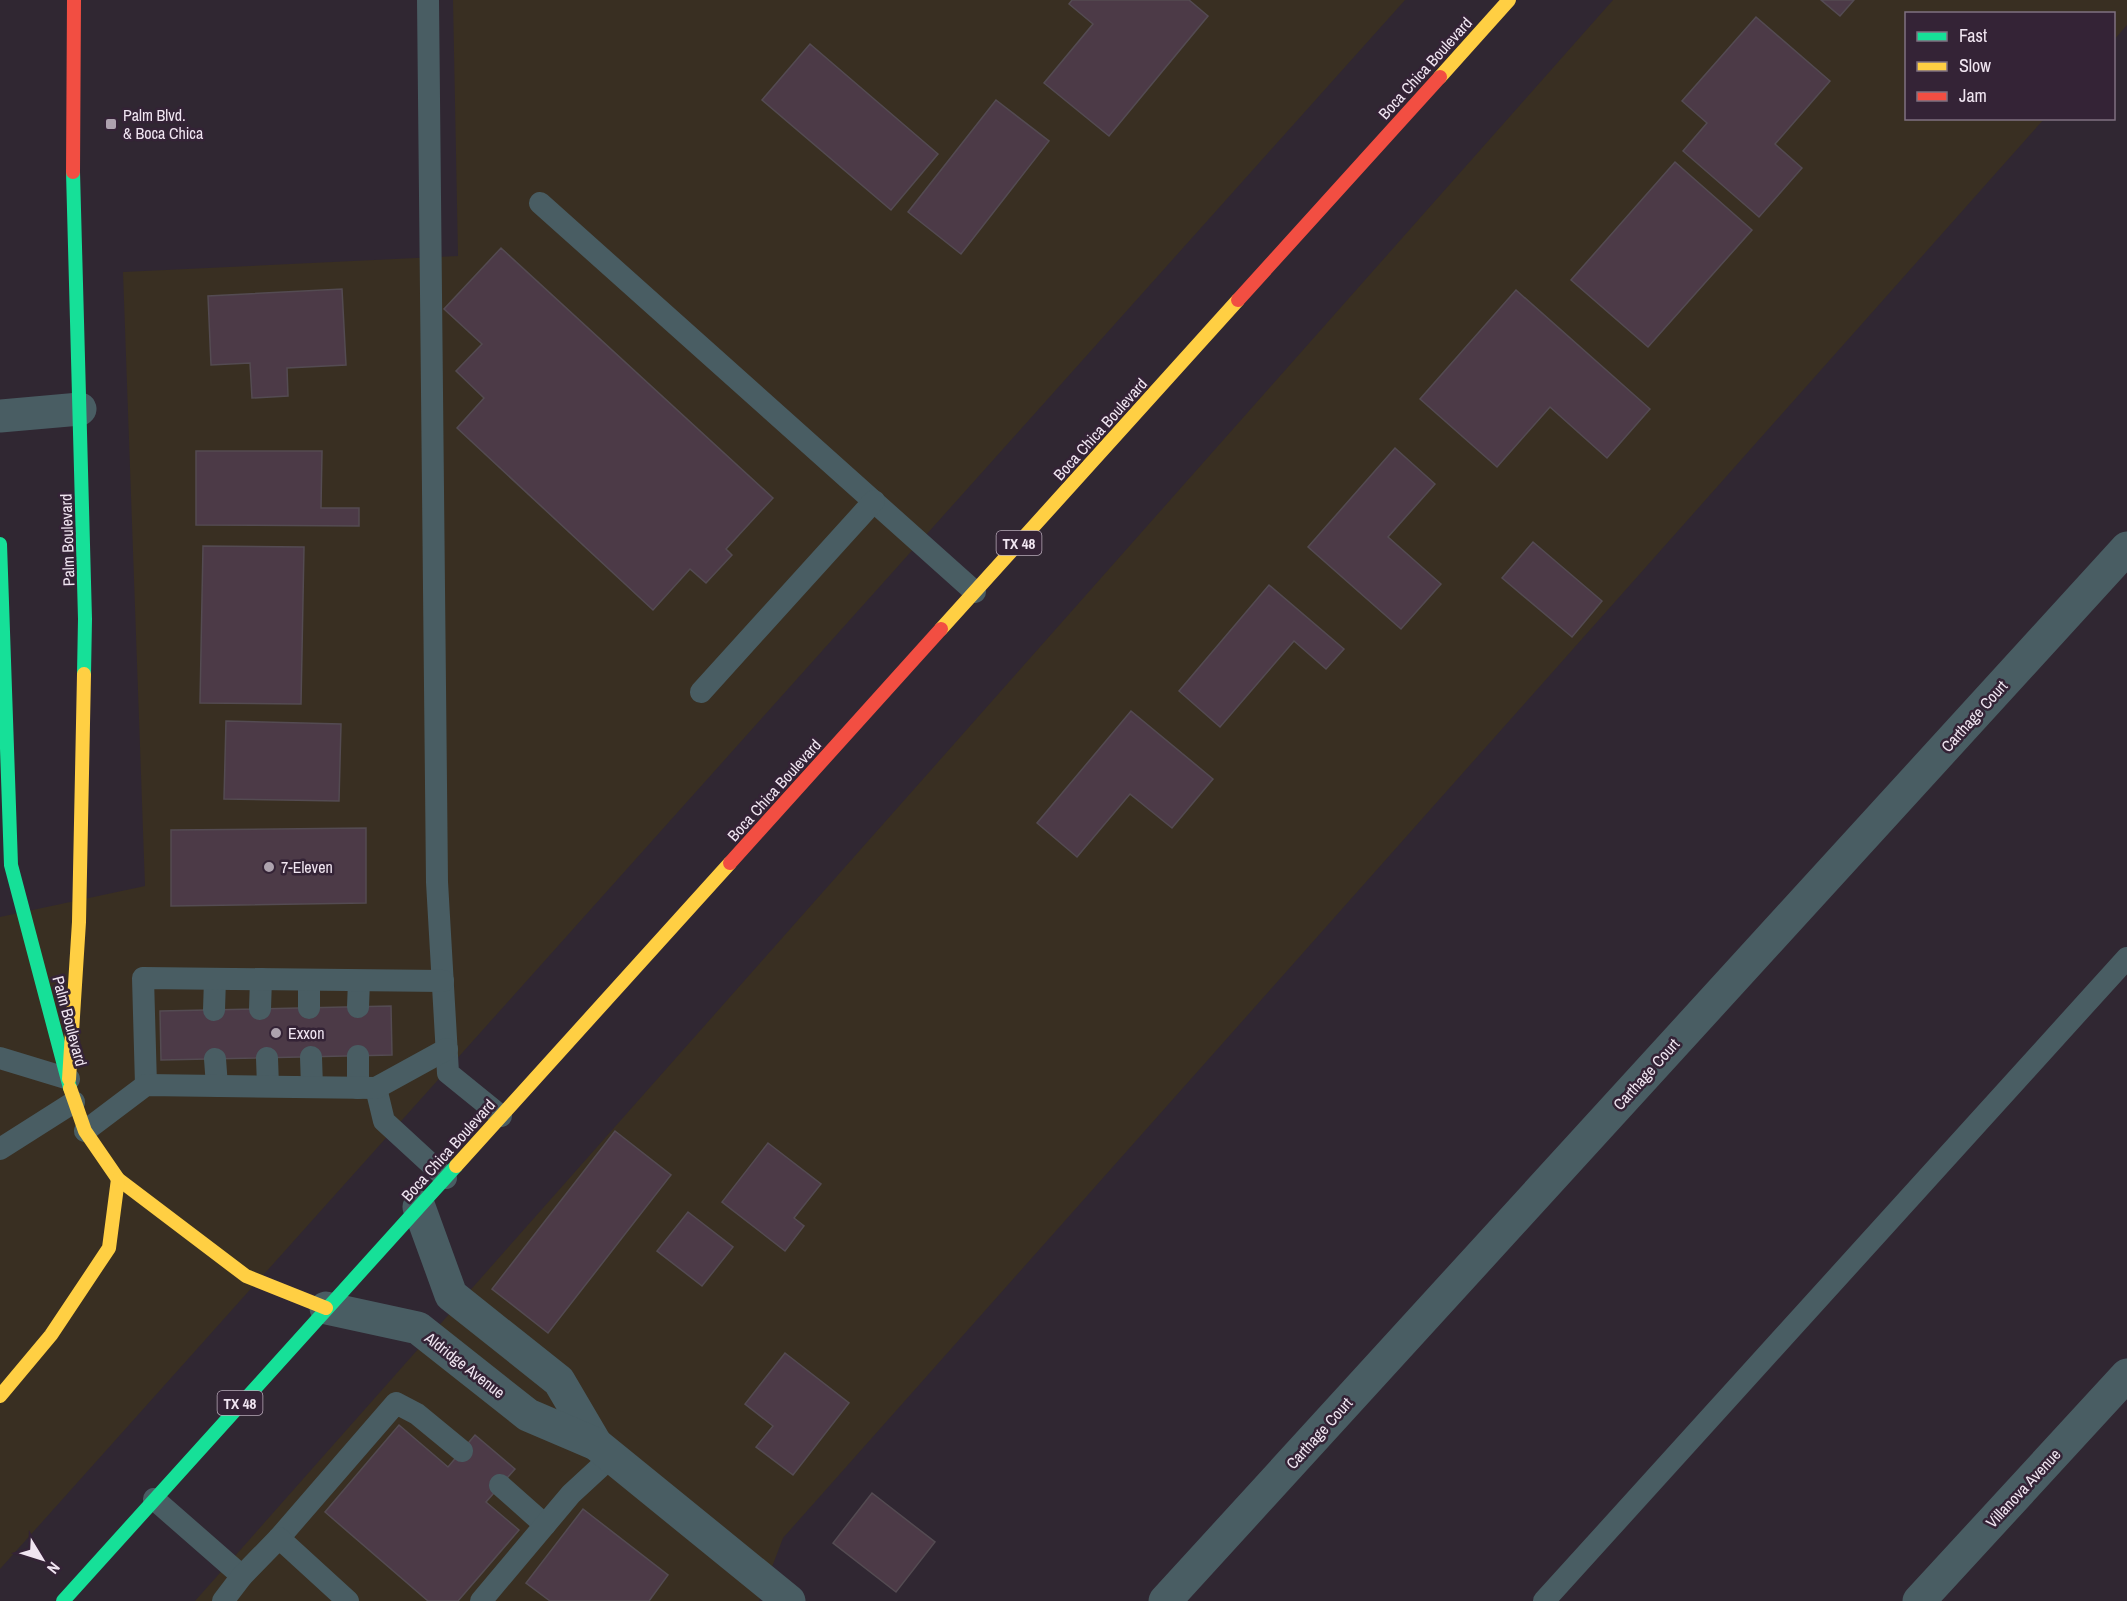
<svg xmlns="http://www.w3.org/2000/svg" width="2127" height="1601" viewBox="0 0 2127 1601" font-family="'Archivo Narrow',sans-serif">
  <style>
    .commercial { fill: #392f22 }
    .building { fill: #4c3a47; stroke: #544b52; stroke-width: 1.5 }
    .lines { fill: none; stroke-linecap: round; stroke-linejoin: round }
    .lane { stroke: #495d63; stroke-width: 22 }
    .street { stroke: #495d63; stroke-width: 33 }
    .fast { stroke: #16e098; stroke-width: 14 }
    .slow { stroke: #ffcf43; stroke-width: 14 }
    .jam { stroke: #f24e42; stroke-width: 14 }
    .poi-dot { fill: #ada2ae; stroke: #342336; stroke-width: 2 }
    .labels { text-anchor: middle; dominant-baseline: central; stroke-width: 5; stroke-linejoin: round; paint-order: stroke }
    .shield { fill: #342336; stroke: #b8abb9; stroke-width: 1.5 }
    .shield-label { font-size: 15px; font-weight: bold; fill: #f0e5f1 }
    .street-label { font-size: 16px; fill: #f0e5f1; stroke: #342336 }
    .poi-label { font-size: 16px; fill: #f0e5f1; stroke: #342336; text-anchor: start }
  </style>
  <rect width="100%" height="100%" fill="#302732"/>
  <g class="commercial">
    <polygon points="453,0 1405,0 0,1569 0,917 145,886 123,272 458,256"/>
    <polygon points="1613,0 2127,0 2127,25 2114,40 2114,14 1906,14 1906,118 2044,119 783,1538 759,1601 195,1601"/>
  </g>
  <g class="building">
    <polygon points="1072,0 1189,0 1208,16 1109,136 1044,83 1093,24 1069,4"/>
    <polygon points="1821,0 1854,0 1840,16"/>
    <polygon points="1756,17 1830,81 1775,144 1802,168 1759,217 1683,151 1707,123 1682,101"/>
    <polygon points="810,44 938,154 891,210 762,100"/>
    <polygon points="996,100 1049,141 961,254 908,212"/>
    <polygon points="1675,162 1752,230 1648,347 1571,280"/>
    <polygon points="501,248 773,498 726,549 732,555 706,583 690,569 653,610 457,428 484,398 456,371 482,344 444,309"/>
    <polygon points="342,289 346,365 287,368 288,396 252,398 250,363 211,365 208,296"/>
    <polygon points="1516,290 1650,409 1607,458 1550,407 1497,467 1420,399"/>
    <polygon points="1395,448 1435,484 1388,537 1441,584 1401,629 1308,547"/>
    <polygon points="196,451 322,451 321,508 359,508 359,526 196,525"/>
    <polygon points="1533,542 1602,601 1572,637 1502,578"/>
    <polygon points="203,546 304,547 301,704 200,703"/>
    <polygon points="1269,585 1344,649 1326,669 1294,641 1220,727 1179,691"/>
    <polygon points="1131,711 1213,779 1172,828 1130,794 1077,857 1037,823"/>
    <polygon points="226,721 341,724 339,801 224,799"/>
    <polygon points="366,828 366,903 171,906 171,830"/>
    <polygon points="391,1006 392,1055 161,1060 160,1011"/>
    <polygon points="615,1131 671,1175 548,1333 492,1289"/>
    <polygon points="768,1143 821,1184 794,1218 804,1226 785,1251 722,1202"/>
    <polygon points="688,1212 733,1247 702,1286 657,1251"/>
    <polygon points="785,1353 849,1403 793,1475 756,1447 773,1426 745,1404"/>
    <polygon points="399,1425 448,1467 475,1435 515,1469 486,1502 519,1530 458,1601 428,1601 325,1512"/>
    <polygon points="872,1493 935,1542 896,1592 833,1543"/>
    <polygon points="583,1509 668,1575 649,1601 550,1601 526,1583"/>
  </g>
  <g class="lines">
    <g class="lane">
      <polyline points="428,0 437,882 448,1073 501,1116"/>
      <polyline points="540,203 975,592"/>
      <polyline points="701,692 874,501"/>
      <polyline points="358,1007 359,981"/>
      <polyline points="309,1008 309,981"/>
      <polyline points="260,1009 261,979"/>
      <polyline points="214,1010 215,979"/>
      <polyline points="358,1056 358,1088"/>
      <polyline points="311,1057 312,1087"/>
      <polyline points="0,1058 69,1079"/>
      <polyline points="267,1058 268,1086"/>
      <polyline points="215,1059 217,1086"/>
      <polyline points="146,1085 143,978 443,981"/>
      <polyline points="376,1088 384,1121 446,1178"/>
      <polyline points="85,1131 146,1085 376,1088 447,1049"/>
      <polyline points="0,1149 74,1102"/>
      <polyline points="500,1485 545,1525"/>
      <polyline points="154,1499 242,1576"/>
      <polyline points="279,1538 396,1403 417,1414 462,1451"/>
      <polyline points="223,1601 242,1576 279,1538 348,1601"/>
      <polyline points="481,1601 571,1494 610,1458"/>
      <polyline points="1544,1601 2127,958"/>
    </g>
    <g class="street">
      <polyline points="0,416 80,409"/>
      <polyline points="419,1207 451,1295 559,1381 596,1444"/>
      <polyline points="326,1308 418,1328 528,1415 596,1444 789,1601"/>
      <polyline points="1165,1601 2127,548"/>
      <polyline points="1919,1601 2127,1375"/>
    </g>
    <g class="fast">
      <polyline points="73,172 85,619 84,674"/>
      <polyline points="0,544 11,865 70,1088"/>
      <polyline points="63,1601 456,1166"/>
    </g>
    <g class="slow">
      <polyline points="1440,77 1509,0"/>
      <polyline points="941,629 1238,300"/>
      <polyline points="69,1079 79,922 84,674"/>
      <polyline points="70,1088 85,1131 118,1179 246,1276 326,1308"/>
      <polyline points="456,1166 730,863"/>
      <polyline points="0,1396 51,1335 109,1248 118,1179"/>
    </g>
    <g class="jam">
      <polyline points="73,172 74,0"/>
      <polyline points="1238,300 1440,77"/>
      <polyline points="730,863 941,629"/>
    </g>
  </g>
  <g class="poi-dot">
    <rect x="105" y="118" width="12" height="12" rx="3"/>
    <circle cx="269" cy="867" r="6"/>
    <circle cx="276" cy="1033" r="6"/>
  </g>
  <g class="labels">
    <g class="shield">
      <rect x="996.5" y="531" width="45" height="24" rx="4.5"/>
      <rect x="217.5" y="1391" width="45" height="24" rx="4.5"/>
    </g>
    <g class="shield-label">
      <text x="1019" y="543">TX 48</text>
      <text x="240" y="1403">TX 48</text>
    </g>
    <g class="street-label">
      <text transform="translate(1425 68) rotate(-48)">Boca Chica Boulevard</text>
      <text transform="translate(1100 429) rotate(-48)">Boca Chica Boulevard</text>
      <text transform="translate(67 540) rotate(-92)">Palm Boulevard</text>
      <text transform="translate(1974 716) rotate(-48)">Carthage Court</text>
      <text transform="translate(774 790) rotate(-48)">Boca Chica Boulevard</text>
      <text transform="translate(70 1021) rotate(75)">Palm Boulevard</text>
      <text transform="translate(1646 1074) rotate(-48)">Carthage Court</text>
      <text transform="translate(448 1150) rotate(-48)">Boca Chica Boulevard</text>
      <text transform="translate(465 1365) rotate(38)">Aldridge Avenue</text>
      <text transform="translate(1319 1433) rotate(-48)">Carthage Court</text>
      <text transform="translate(2023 1488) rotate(-47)">Villanova Avenue</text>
    </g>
    <g class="poi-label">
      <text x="123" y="115">Palm Blvd.<tspan x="123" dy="18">&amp; Boca Chica</tspan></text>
      <text x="281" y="867">7-Eleven</text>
      <text x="288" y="1033">Exxon</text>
    </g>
  </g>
  <rect x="1905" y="12" width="210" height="108" fill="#342336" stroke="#7f7181" stroke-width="1.5"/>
  <rect x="1917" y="32" width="30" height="9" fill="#16e098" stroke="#7f7181" stroke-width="1.5"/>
  <text x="1959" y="42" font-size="18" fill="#f0e5f1">Fast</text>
  <rect x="1917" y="62" width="30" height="9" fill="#ffcf43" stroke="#7f7181" stroke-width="1.5"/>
  <text x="1959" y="72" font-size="18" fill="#f0e5f1">Slow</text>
  <rect x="1917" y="92" width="30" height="9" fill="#f24e42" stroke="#7f7181" stroke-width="1.5"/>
  <text x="1959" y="102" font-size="18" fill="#f0e5f1">Jam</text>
  <g transform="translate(42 1559) rotate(128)" stroke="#342336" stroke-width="4.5" paint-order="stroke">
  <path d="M0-4.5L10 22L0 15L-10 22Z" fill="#f0e5f1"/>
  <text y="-9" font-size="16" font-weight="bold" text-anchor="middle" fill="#f0e5f1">N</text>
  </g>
</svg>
